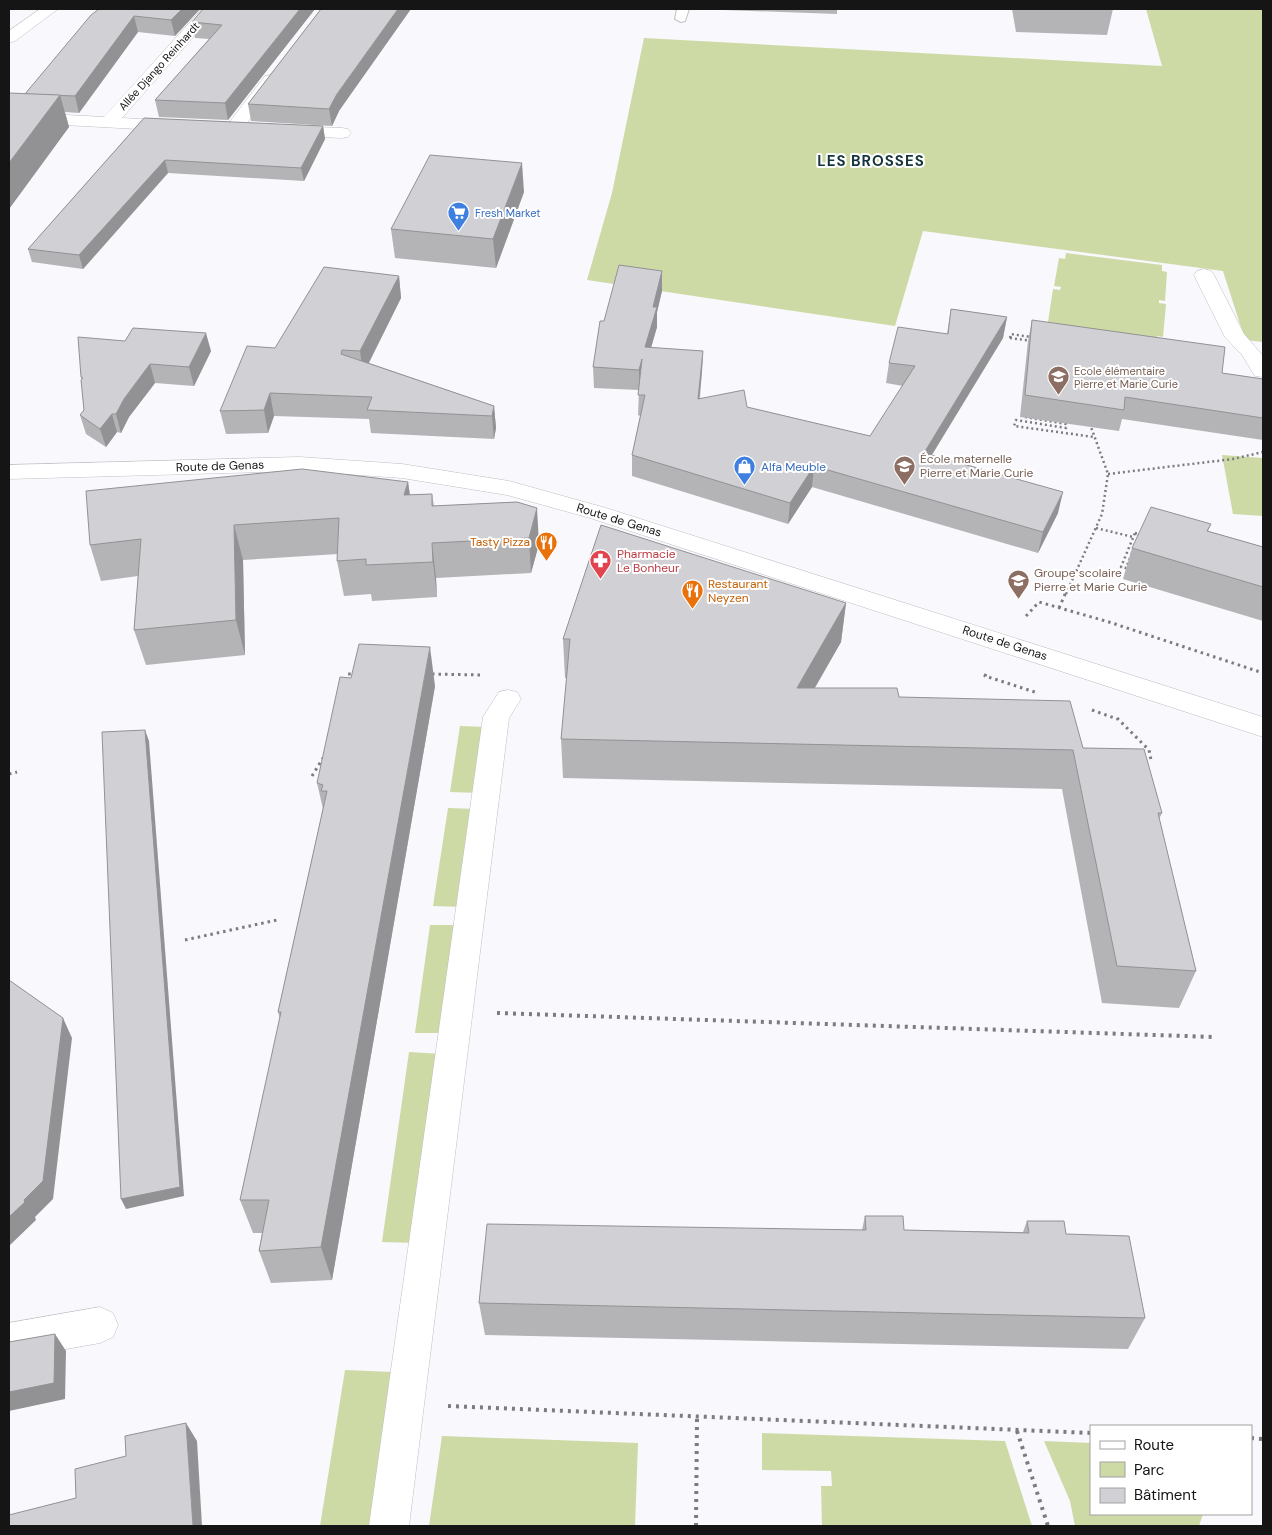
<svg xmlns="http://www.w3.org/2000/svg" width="1272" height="1535" viewBox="0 0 1272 1535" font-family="'DM Sans',sans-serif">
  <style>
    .green { fill: #cedaa5 }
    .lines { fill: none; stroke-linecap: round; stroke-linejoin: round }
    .service-casing { stroke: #bfbfc4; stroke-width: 2 }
    .pedestrian-casing { stroke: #bfbfc4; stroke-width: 1 }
    .minor-casing { stroke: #bfbfc4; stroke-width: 1 }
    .secondary-casing { stroke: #bfbfc4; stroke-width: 1 }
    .path-far2 { stroke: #7c7c7f; stroke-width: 2.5; stroke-dasharray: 2 3; stroke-linecap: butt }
    .path-far1 { stroke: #7c7c7f; stroke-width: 3; stroke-dasharray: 2.5 4; stroke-linecap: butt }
    .path { stroke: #7c7c7f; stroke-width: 4; stroke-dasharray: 3 5; stroke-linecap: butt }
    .service { fill: #fff; fill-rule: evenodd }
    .pedestrian { fill: #fff; fill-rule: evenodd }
    .minor { fill: #fff; fill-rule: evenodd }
    .secondary { fill: #fff; fill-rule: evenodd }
    .wall { fill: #b4b4b7 }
    .shaded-wall { fill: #929295 }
    .building { fill: #d1d1d5; stroke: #929295 }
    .labels { text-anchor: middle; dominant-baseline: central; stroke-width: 4; stroke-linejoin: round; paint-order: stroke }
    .far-street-label { font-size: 11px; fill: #151516; stroke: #fff }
    .far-shop-label { font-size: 11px; fill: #366cbe; stroke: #fff; text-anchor: start }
    .far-education-label { font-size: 11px; fill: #785e54; stroke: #fff; text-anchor: start }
    .education-label { font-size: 12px; fill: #785e54; stroke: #fff; text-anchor: start }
    .street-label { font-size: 12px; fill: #151516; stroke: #fff }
    .shop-label { font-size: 12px; fill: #366cbe; stroke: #fff; text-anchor: start }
    .food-label { font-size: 12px; fill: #c56008; stroke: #fff; text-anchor: end }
    .health-label { font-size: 12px; fill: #be3a42; stroke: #fff; text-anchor: start }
    .far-district-label { font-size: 15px; font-weight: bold; letter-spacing: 1px; fill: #14363b; stroke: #fff }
  </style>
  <rect width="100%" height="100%" fill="#f8f8fd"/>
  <g class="green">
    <polygon points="1146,9 1263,9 1263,342 1245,340 1223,271 923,231 895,326 587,280 612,193 644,38 1162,66"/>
    <polygon points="1066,253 1162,265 1162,271 1167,272 1165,301 1159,300 1159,303 1166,304 1163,337 1157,336 1156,340 1055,326 1055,323 1048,322 1053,289 1060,290 1061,287 1054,286 1059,258 1065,259"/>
    <polygon points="1222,455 1263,458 1263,516 1233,514"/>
    <polygon points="460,726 487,727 479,793 450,792"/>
    <polygon points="448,808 476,809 463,907 433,906"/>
    <polygon points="430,925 461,925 447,1033 415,1033"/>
    <polygon points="409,1052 442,1054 416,1243 382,1242"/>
    <polygon points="345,1370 393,1372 372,1526 320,1526"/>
    <polygon points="762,1433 1005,1441 1032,1526 822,1526 821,1486 832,1486 831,1471 762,1470"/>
    <polygon points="442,1436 638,1443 635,1526 429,1526"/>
    <polygon points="1044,1441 1091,1443 1091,1514 1203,1514 1199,1526 1075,1526 1070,1501"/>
  </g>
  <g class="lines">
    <defs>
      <polygon id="service" points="677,9 689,9 685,21 681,22 675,19"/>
      <polygon id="pedestrian" points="508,690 517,692 521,699 509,718 409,1526 369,1526 483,717 499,692"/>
      <g id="minor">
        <polygon points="40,9 58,9 15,41 9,43 9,31"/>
        <polygon points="202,9 218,9 122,118 175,121 181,122 184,126 181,130 175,131 9,122 9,112 104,117"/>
        <polygon points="271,75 277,76 279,80 277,84 240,132 234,133 228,132 225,128 228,124 265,76"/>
        <polygon points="287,126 342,128 348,129 351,133 348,137 342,138 281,135 278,131 281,127"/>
        <polygon points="1204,269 1211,271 1214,275 1244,334 1263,356 1263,377 1255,376 1242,355 1225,337 1194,275 1197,271"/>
        <polygon points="100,1307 113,1313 118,1325 113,1337 100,1343 9,1359 9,1323"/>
      </g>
      <polygon id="secondary" points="300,457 402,464 509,481 606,508 1263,717 1263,737 590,518 507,495 402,478 300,471 9,479 9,465"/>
    </defs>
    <use href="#service" class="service-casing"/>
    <use href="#pedestrian" class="pedestrian-casing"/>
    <use href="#minor" class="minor-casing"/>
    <use href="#secondary" class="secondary-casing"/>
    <g class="path-far2">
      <polyline points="1010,338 1011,334 1031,337"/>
      <polyline points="1010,338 1032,341"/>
      <polyline points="1025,417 1066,424 1066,428 1016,420 1014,426 1094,437"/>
      <polyline points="1108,474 1233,459 1263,452"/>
      <polyline points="1096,528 1133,537"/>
      <polygon points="1135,533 1139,534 1138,538 1126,568 1121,567"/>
      <polyline points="1066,594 1102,514 1108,474 1091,427"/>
    </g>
    <g class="path-far1">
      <polyline points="1059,608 1066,592"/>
      <polyline points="1026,616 1039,602 1109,622 1263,673"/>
      <polyline points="432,674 483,675"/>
      <polyline points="986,674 985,676 1038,693"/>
      <polyline points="346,680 348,674 355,674"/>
      <polyline points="1092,710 1117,719"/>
      <polyline points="1117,718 1149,750 1151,760"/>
      <polyline points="9,774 17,772"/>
      <polyline points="312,776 323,758"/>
      <polyline points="185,940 277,920"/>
    </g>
    <g class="path">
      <polyline points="497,1013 1214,1037"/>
      <polyline points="448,1406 1091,1433"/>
      <polyline points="1017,1431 1048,1526"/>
      <polyline points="1251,1438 1263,1439"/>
      <polyline points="696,1526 697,1417"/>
    </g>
    <use href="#service" class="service"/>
    <use href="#pedestrian" class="pedestrian"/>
    <use href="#minor" class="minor"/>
    <use href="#secondary" class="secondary"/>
  </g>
  <g class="wall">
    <polygon points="99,9 200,9 175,36 138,32 79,113 65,112 69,127 9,209 9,93 25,94"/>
    <polygon points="203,9 315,9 228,120 159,117 155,100 209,39 195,38 192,22"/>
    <polygon points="321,9 339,111 332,126 251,121 248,104"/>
    <polygon points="724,9 837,9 837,14 724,10"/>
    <polygon points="1012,9 1113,9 1107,35 1016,32"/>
    <polygon points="144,118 323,126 325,139 304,181 168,173 83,269 32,262 28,249"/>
    <polygon points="524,192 496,268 395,258 391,229"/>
    <polygon points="662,271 662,291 657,312 657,327 651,348 703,351 702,371 700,398 747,407 870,436 903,386 886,383 889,363 947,334 951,309 1007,317 1003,338 932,455 1058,513 1038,553 812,487 788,524 632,476 632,455 640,416 638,415 639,390 594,388 593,367 604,321"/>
    <polygon points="399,276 401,298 369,363 494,406 496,428 494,439 371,433 369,419 274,416 268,433 226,434 220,411 275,348"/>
    <polygon points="1032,320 1222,373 1263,379 1263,440 1122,419 1119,431 1020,417 1028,341"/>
    <polygon points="125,341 211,351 194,386 155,383 129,417 121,433 117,432 106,447 86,434 80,415 84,410 81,377"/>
    <polygon points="408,482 410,495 432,494 434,506 517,502 539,544 531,573 436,578 437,597 372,601 371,594 344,596 337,561 338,554 243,560 245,655 146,665 134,630 138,576 101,581 90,545"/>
    <polygon points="1211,524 1208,531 1263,547 1263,621 1123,579 1132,548"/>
    <polygon points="846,603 841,642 815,688 899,697 1083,748 1162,813 1159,819 1196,971 1179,1008 1102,1003 1062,789 563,778 561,739 567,678 565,678 563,639"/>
    <polygon points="435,686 332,1280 271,1283 259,1251 262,1233 253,1233 240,1200 280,1019 278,1012 323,809 317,783"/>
    <polygon points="865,1216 904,1230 1023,1232 1027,1221 1066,1234 1145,1318 1128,1349 485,1335 479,1303 862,1230"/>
  </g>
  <g class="shaded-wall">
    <polygon points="182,9 200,9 175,36 171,20"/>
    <polygon points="300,9 315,9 228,120 225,103"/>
    <polygon points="398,9 411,9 339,111 332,126 329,109 337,94"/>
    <polygon points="134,16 138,32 79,113 75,96"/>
    <polygon points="60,95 69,127 9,209 9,163"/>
    <polygon points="323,126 325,139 304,181 301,168"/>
    <polygon points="165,160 168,173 83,269 79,255"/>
    <polygon points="522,163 524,192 496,268 493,239"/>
    <polygon points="662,271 662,291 657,312 657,327 645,368 645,347 653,307"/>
    <polygon points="399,276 401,298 363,374 360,351"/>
    <polygon points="1007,317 1003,338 920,474 924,453"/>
    <polygon points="206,333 211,351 194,386 189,367"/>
    <polygon points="703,351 702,371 697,419 698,399"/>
    <polygon points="642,359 639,390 639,370"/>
    <polygon points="150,364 155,383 129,417 121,433 116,414 124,399"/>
    <polygon points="270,393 274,416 268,433 264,410"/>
    <polygon points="494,406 496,428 494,439 492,416"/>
    <polygon points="112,414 117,432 106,447 100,429"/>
    <polygon points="814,466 812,487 788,524 790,503"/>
    <polygon points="408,482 413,518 404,495"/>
    <polygon points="1063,492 1058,513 1038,553 1043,532"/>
    <polygon points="537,508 539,544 531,573 529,538"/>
    <polygon points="234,525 243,560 245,655 236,620"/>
    <polygon points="432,543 436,578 437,597 433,562"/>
    <polygon points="846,603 841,642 792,727 797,688"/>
    <polygon points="430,647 435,686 332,1280 321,1247"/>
    <polygon points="145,730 149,741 184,1196 126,1209 121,1199"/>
    <polygon points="63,1018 72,1038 53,1199 35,1217 36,1220 9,1246 9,1217 24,1200"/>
    <polygon points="55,1334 66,1351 65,1399 9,1411 9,1392"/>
    <polygon points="186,1423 197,1441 202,1526 193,1526"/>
  </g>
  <g class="building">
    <polygon points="99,9 182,9 171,20 134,16 75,96 25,94 91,15"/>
    <polygon points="203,9 300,9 225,103 155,100 222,25 192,22"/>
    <polygon points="321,9 398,9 337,94 329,109 248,104"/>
    <polygon points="9,93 60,95 9,163"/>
    <polygon points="144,118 323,126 301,168 165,160 79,255 28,249"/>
    <polygon points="430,155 522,163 493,239 391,229"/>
    <polygon points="619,265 662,271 653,307 657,307 645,347 703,351 698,399 744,390 747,407 870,436 915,366 889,363 898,327 948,334 951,309 1007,317 924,453 1063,492 1043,532 814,466 790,503 632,455 645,395 638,395 642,359 639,370 593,367 600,321 604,321"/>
    <polygon points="324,267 399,276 360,351 342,350 341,354 494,406 492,416 367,410 372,397 270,393 264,410 220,411 247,346 275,348"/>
    <polygon points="1032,320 1225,347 1222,373 1263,379 1263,418 1125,397 1124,410 1025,395"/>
    <polygon points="133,328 206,333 189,367 150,364 124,399 116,414 112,414 100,429 80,415 84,410 81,380 83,378 81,377 78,337 125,341"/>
    <polygon points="302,469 408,482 404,495 432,494 432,506 517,502 537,508 529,538 432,543 433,562 366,565 366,559 337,561 339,518 234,525 236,620 134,630 141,539 90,545 86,491"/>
    <polygon points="1151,507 1211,524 1207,531 1263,547 1263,587 1132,548"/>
    <polygon points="601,525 846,603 797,688 897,688 899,697 1070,701 1083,748 1144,749 1162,813 1158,813 1196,971 1117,966 1073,750 561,739 570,639 563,639"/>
    <polygon points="359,644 430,647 321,1247 259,1251 269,1200 240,1200 281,1012 278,1012 327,791 321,791 323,785 317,783 340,677 351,678"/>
    <polygon points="145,730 180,1187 121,1199 102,732"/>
    <polygon points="9,980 63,1018 43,1181 24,1200 25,1202 9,1217"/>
    <polygon points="865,1216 903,1216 904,1230 1029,1233 1027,1221 1064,1221 1066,1234 1129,1236 1145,1318 479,1303 487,1224 866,1230"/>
    <polygon points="55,1334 54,1383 9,1392 9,1342"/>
    <polygon points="186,1423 193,1526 9,1526 9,1515 76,1498 75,1469 126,1456 125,1436"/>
  </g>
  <defs>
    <symbol id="supermarket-pin" viewBox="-11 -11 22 30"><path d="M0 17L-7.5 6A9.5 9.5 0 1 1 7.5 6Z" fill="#3f7fe0" stroke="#fff"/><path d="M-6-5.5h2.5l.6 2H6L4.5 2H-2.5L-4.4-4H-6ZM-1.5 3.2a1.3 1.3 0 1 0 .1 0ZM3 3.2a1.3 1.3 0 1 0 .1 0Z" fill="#fff"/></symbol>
    <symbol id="school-pin" viewBox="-11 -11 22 30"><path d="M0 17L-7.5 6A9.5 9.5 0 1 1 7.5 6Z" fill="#8d6e63" stroke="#fff"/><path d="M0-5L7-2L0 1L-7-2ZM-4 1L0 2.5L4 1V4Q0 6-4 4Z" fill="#fff"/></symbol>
    <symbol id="shop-pin" viewBox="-11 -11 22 30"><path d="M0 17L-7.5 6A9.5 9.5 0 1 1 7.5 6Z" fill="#3f7fe0" stroke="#fff"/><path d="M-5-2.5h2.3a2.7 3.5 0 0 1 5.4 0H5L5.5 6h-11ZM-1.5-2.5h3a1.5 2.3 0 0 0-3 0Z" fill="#fff"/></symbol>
    <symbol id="restaurant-pin" viewBox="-11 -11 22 30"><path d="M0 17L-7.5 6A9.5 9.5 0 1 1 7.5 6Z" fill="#e8710a" stroke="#fff"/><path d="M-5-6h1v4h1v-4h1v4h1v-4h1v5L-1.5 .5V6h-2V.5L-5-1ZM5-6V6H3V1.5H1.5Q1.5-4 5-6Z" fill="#fff"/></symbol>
    <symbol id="pharmacy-pin" viewBox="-11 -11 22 30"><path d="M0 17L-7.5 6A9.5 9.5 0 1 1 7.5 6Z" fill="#e0444e" stroke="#fff"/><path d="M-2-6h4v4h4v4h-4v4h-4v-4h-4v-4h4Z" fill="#fff"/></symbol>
  </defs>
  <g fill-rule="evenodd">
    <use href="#supermarket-pin" x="446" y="200" width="25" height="34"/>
    <use href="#school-pin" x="1046" y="364" width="25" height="34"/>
    <use href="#school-pin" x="892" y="454" width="25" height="34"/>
    <use href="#shop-pin" x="732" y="454" width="25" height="34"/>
    <use href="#restaurant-pin" x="534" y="530" width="25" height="34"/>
    <use href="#pharmacy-pin" x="588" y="548" width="25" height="34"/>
    <use href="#school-pin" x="1006" y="568" width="25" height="34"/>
    <use href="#restaurant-pin" x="680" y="578" width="25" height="34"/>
  </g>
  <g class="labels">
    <g class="far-street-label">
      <text transform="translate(159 66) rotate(-48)">Allée Django Reinhardt</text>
    </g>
    <g class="far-shop-label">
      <text x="475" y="213">Fresh Market</text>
    </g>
    <g class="far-education-label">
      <text x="1074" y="371">Ecole élémentaire<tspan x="1074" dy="13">Pierre et Marie Curie</tspan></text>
    </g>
    <g class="education-label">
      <text x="920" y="459">École maternelle<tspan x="920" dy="14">Pierre et Marie Curie</tspan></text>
      <text x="1034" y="573">Groupe scolaire<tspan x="1034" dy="14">Pierre et Marie Curie</tspan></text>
    </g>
    <g class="street-label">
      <text transform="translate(220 466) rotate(-2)">Route de Genas</text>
      <text transform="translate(619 520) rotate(17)">Route de Genas</text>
      <text transform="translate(1005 643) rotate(18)">Route de Genas</text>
    </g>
    <g class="shop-label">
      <text x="761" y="467">Alfa Meuble</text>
    </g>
    <g class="food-label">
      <text x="530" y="542">Tasty Pizza</text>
      <text x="708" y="584" text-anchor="start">Restaurant<tspan x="708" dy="14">Neyzen</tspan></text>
    </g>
    <g class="health-label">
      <text x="617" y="554">Pharmacie<tspan x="617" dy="14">Le Bonheur</tspan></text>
    </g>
    <g class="far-district-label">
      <text x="871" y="161">LES BROSSES</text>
    </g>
  </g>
  <rect width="1272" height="1535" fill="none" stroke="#151516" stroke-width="20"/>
  <rect x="1090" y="1425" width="162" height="90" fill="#ffffff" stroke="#a1a1a2"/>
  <rect x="1100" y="1441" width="25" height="8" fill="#ffffff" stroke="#a1a1a2"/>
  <text x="1134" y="1450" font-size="15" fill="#151516">Route</text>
  <rect x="1100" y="1462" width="25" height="15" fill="#cedaa5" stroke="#a1a1a2"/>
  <text x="1134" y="1475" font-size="15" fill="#151516">Parc</text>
  <rect x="1100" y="1488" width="25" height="15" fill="#d1d1d5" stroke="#a1a1a2"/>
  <text x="1134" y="1500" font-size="15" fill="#151516">Bâtiment</text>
</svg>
